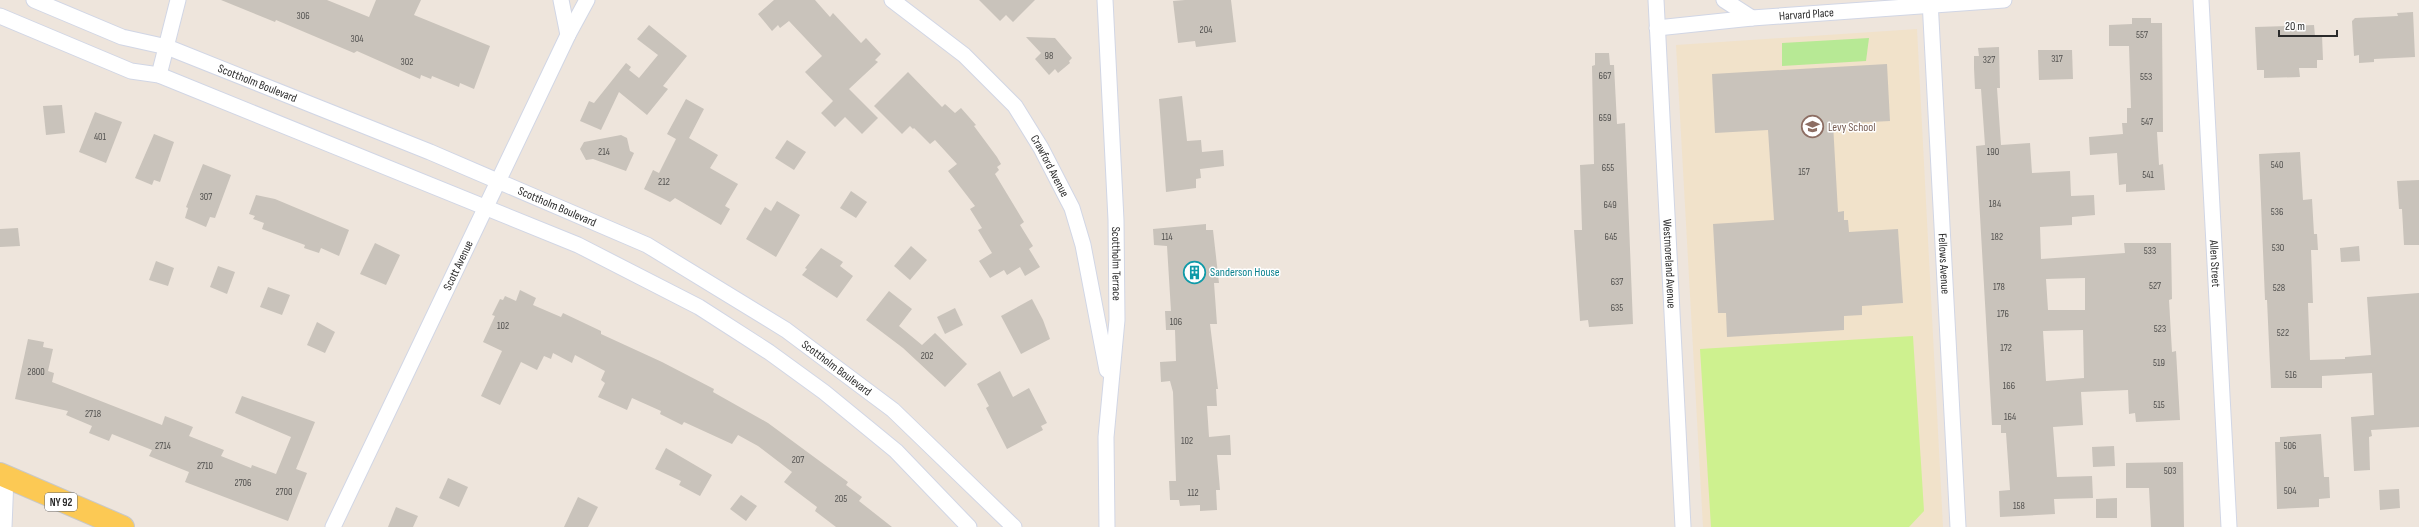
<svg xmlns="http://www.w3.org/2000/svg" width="2419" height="527" viewBox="0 0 2419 527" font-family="'Sofia Sans Condensed',sans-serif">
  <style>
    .education { fill: #f1e2ca }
    .green { fill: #b7e995 }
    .pitch { fill: #cef18f }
    .building { fill: #c9c3bb; fill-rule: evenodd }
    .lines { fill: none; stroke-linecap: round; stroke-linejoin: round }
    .street-casing { stroke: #d1d6e5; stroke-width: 17 }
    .primary-casing { stroke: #c8c8c8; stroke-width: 24 }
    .street { stroke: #fff; stroke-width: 15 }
    .primary { stroke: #fcc954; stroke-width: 22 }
    .labels { text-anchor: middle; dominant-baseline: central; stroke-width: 3; stroke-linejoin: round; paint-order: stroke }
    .number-label { font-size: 10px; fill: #52514f }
    .shield { fill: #fff; stroke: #6b6b6b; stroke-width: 1 }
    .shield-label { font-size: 11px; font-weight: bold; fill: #2b2b2b }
    .street-label { font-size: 12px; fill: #2b2b2b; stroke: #fff }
    .education-label { font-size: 12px; fill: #785e54; stroke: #fff; text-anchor: start }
    .culture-label { font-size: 12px; fill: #0d838f; stroke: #fff; text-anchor: start }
  </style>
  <rect width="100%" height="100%" fill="#eee5dc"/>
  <polygon class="education" points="1917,29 1943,527 1703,527 1676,45"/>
  <polygon class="green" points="1869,38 1866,61 1782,66 1782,43"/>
  <polygon class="pitch" points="1913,336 1924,511 1909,527 1711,527 1700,349"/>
  <g class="building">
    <polygon points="221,0 327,0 369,17 376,0 421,0 414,15 490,46 474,89 460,83 459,87 432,76 431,79 421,75 420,79 357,51 354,53 276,20 275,22"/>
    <polygon points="774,0 815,0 830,17 833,13 861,43 866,38 881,54 875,60 878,62 849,89 878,118 862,134 845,117 835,127 821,113 833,101 805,72 822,56 789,21 780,28 778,25 772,31 758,14"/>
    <polygon points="979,0 1035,0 1013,22 1006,15 1000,21"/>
    <polygon points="1185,0 1231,0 1236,42 1196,47 1195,41 1178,43 1173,1"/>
    <polygon points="2413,12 2415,57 2374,59 2374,62 2359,63 2359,55 2354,56 2352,21 2355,18 2398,16 2397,13"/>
    <polygon points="2132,18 2151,18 2151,23 2162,23 2163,132 2157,132 2159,165 2163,164 2165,190 2126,192 2126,184 2119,185 2117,153 2090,155 2089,137 2123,134 2122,123 2127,123 2127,108 2131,108 2129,46 2109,46 2109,25 2132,24"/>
    <polygon points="649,25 687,56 663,86 668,89 647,115 619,92 601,130 580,121 589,101 594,103 626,63 631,67 629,70 639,78 658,55 637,39"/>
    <polygon points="2314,25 2315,36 2322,35 2323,60 2317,60 2317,68 2299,68 2300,77 2264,78 2264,70 2257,70 2255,27"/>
    <polygon points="1026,37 1055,38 1072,58 1069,61 1070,63 1058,73 1055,69 1049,75 1035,59 1041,53"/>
    <path d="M1999 47 2000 88H1997L2001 145 2030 143 2032 173 2070 171 2071 196 2094 195 2095 215 2072 217V225L2040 227 2041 259 2125 253 2124 243H2171L2172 299 2169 300 2172 352 2176 351 2180 420 2136 422 2135 413 2129 414 2128 390 2081 392 2083 425 2053 427 2057 477 2092 476 2093 498 2054 499 2055 514 2000 517 1999 491 2010 490 2006 433H2001V425H1992L1976 146 1985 145 1981 89H1975L1974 68V56H1979L1978 48ZM2085 278V310H2048L2046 279ZM2083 330 2084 378 2046 381 2043 331Z"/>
    <polygon points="2038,50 2072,50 2073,79 2039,80"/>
    <polygon points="1595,53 1609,53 1610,65 1614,65 1617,124 1625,123 1633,324 1589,327 1588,320 1580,321 1574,230 1582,230 1580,165 1594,164 1592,66 1595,65"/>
    <polygon points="1887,64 1890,121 1833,124 1838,212 1844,211 1844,220 1848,220 1849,232 1898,229 1903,303 1862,306 1862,315 1844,316 1844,330 1727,337 1726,313 1718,313 1713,224 1774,220 1768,130 1715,133 1712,74"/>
    <polygon points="908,72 942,107 945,104 955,113 961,108 976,125 974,126 997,157 1001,164 997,167 999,170 995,174 1024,222 1020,225 1033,246 1029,249 1040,267 1025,276 1020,267 1007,275 1004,270 990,278 979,261 992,253 978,230 982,228 970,209 975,206 948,171 957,164 935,140 930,144 914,128 913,129 910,126 902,134 874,106"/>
    <polygon points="1182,96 1187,141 1201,140 1202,152 1223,150 1224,166 1200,169 1201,178 1196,179 1196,188 1166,192 1159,99"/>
    <polygon points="686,99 704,109 689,138 718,155 710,168 738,184 725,206 730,209 721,225 675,198 670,202 644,189 653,170 659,173 676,139 667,134"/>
    <polygon points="62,105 65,133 46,135 43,106"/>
    <polygon points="95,112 122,122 106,163 79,152"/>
    <polygon points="154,134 174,142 160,182 154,180 152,185 135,178"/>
    <polygon points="621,135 627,138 630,151 634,153 626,171 593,159 586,160 580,149 584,142"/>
    <polygon points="787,140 806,152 794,170 775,158"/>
    <polygon points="2300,152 2303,200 2312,199 2314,234 2317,234 2318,250 2311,250 2313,303 2308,303 2310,360 2345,359 2345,357 2371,355 2367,297 2419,293 2419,427 2371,430 2372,436 2369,437 2370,470 2354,471 2351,417 2374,415 2372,373 2322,376 2322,388 2271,388 2267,300 2265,300 2259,154"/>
    <polygon points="203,164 231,175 215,218 210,217 206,227 185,218 188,208 186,207"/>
    <polygon points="2419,180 2419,245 2404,245 2402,209 2399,209 2397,181"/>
    <polygon points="851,191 867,202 856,218 840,208"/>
    <polygon points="256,195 275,199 349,230 339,256 321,248 319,253 304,248 305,245 262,229 264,223 253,219 255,216 249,214"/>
    <polygon points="777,201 800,215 776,257 746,239 765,207 771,211"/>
    <polygon points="1206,224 1206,230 1213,230 1219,283 1214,283 1217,324 1210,324 1218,389 1216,389 1217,406 1207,406 1209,437 1230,435 1231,455 1217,455 1220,490 1216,490 1217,510 1200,511 1200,505 1180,506 1179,500 1170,500 1169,481 1176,481 1173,392 1170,381 1161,382 1160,362 1176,361 1175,330 1166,330 1165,311 1171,311 1167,246 1154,245 1153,229"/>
    <polygon points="18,228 20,246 0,247 0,229"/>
    <polygon points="375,243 400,255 386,285 360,274"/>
    <polygon points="911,246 927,260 910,280 894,266"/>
    <polygon points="2359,246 2360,261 2341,262 2340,248"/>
    <polygon points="821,248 843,262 840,266 853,276 837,298 802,275 807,269 805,268"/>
    <polygon points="156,261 174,268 168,286 149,280"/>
    <polygon points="218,266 235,272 227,294 210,287"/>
    <polygon points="268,287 290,295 282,315 260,307"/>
    <polygon points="520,290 536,298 533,305 561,317 563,313 601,331 601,334 662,362 714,389 713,392 768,423 848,482 846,485 862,497 859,501 892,527 836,527 815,511 817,507 784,482 792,472 758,446 738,435 732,444 684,422 682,425 660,414 661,411 632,398 627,410 598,397 605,383 601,380 605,371 575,355 572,363 553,353 551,359 544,356 537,370 521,362 500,405 481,396 502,351 483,342 495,316 492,315 500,299 503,300 505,296 516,301"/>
    <polygon points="889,291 912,309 899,326 922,345 935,333 967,364 945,387 903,348 866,320"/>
    <polygon points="1032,299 1043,320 1050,339 1021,354 1001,316"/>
    <polygon points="955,308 963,325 945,334 937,317"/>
    <polygon points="317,322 335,332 325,353 307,345"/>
    <polygon points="28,339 44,342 43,347 53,349 48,371 54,373 52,382 162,425 165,416 193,427 189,436 224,450 221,456 251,468 252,465 276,474 291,437 235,413 242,396 315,422 296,469 307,473 288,521 185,482 189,472 149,456 152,450 112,434 109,441 89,433 92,426 66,415 68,411 15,399"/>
    <polygon points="1000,371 1013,397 1029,388 1047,423 1041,426 1043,430 1007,449 986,408 989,406 977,384"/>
    <polygon points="2321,434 2324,477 2329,477 2330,498 2319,499 2319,507 2277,509 2275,442 2280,442 2280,437"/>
    <polygon points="2114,446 2115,466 2093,467 2092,447"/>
    <polygon points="666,448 712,475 700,496 679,485 681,481 655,469"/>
    <polygon points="2183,462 2184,527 2151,527 2149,488 2126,488 2126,463"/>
    <polygon points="448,478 468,487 459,507 439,498"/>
    <polygon points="2399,489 2400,508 2380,510 2379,490"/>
    <polygon points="741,495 757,506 746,521 730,509"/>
    <polygon points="578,497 598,507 588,527 564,527"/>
    <polygon points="2117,498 2117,518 2096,518 2096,499"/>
    <polygon points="396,507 418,516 413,527 388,527"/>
  </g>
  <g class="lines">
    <defs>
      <g id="street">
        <path id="s1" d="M34 0 122 37 167 47 430 152 647 245 786 330 893 410 1014 527"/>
        <path id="s2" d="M892 0 964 55 1015 106 1041 148 1072 208 1083 245 1107 370"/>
        <path id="s3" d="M1105 0 1116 220 1117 320 1106 437 1107 527"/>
        <path id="s4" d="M1656 0 1683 527"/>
        <polyline points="1724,0 1752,18"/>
        <path id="s5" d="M1930 0 1958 527"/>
        <path id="s6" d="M2201 0 2229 527"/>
        <polyline points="0,16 131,71 159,75 578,245 699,307 769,352 824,392 896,451 969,527"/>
        <path id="s7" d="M1657 28 1752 18 2004 0"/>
        <polyline points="568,35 587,0"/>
        <polyline points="159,75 178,0"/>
        <polyline points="4,527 6,477"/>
        <path id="s8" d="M333 527 568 35 561 0"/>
      </g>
      <polyline id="primary" points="0,474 123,527"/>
    </defs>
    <use href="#street" class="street-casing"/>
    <use href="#primary" class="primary-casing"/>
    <use href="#street" class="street"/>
    <use href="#primary" class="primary"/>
  </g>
  <defs>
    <symbol id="school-ring" viewBox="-11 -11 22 22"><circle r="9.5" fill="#fff" stroke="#8d6e63" stroke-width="1.5"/><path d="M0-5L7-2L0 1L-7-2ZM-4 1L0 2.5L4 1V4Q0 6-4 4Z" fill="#8d6e63"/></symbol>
    <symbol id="building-ring" viewBox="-11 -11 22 22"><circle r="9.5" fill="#fff" stroke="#0f9aa8" stroke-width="1.5"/><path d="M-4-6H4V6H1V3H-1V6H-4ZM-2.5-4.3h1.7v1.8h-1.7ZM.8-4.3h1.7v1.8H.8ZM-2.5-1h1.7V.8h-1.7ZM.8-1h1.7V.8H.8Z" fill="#0f9aa8"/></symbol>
  </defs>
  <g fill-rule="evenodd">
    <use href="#school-ring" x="1800" y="114" width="25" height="25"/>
    <use href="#building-ring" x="1182" y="260" width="25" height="25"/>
  </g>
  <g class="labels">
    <g class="number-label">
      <text x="303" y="16">306</text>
      <text x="1206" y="30">204</text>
      <text x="2142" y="35">557</text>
      <text x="357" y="39">304</text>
      <text x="1049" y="56">98</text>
      <text x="2057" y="59">317</text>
      <text x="1989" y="60">327</text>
      <text x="407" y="62">302</text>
      <text x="1605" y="76">667</text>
      <text x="2146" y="77">553</text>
      <text x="1605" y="118">659</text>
      <text x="2147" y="122">547</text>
      <text x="100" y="137">401</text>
      <text x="604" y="152">214</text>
      <text x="1993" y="152">190</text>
      <text x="2277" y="165">540</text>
      <text x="1608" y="168">655</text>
      <text x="1804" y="172">157</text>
      <text x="2148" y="175">541</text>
      <text x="664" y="182">212</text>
      <text x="206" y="197">307</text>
      <text x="1995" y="204">184</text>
      <text x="1610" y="205">649</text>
      <text x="2277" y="212">536</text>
      <text x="1167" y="237">114</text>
      <text x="1611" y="237">645</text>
      <text x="1997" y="237">182</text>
      <text x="2278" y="248">530</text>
      <text x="2150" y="251">533</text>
      <text x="1617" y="282">637</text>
      <text x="2155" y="286">527</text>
      <text x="1999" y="287">178</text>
      <text x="2279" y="288">528</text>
      <text x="1617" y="308">635</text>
      <text x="2003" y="314">176</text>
      <text x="1176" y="322">106</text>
      <text x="503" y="326">102</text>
      <text x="2160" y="329">523</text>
      <text x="2283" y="333">522</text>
      <text x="2006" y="348">172</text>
      <text x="927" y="356">202</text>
      <text x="2159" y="363">519</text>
      <text x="36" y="372">2800</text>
      <text x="2291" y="375">516</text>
      <text x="2009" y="386">166</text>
      <text x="2159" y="405">515</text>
      <text x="93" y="414">2718</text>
      <text x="2010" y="417">164</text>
      <text x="1187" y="441">102</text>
      <text x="163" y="446">2714</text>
      <text x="2290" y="446">506</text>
      <text x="798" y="460">207</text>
      <text x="205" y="466">2710</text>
      <text x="2170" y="471">503</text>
      <text x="243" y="483">2706</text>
      <text x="2290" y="491">504</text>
      <text x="284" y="492">2700</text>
      <text x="1193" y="493">112</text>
      <text x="841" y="499">205</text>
      <text x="2019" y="506">158</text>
    </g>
    <rect class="shield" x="45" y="493" width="32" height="18" rx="3"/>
    <g class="shield-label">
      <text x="61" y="502">NY 92</text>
    </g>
    <g class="street-label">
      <text stroke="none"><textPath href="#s7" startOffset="150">Harvard Place</textPath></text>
      <text stroke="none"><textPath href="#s1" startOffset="239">Scottholm Boulevard</textPath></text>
      <text stroke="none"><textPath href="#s2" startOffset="232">Crawford Avenue</textPath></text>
      <text stroke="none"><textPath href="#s1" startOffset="563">Scottholm Boulevard</textPath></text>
      <text stroke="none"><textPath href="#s4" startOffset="264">Westmoreland Avenue</textPath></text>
      <text stroke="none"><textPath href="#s3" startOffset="264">Scottholm Terrace</textPath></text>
      <text stroke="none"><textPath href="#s5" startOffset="264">Fellows Avenue</textPath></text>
      <text stroke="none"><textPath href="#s6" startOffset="264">Allen Street</textPath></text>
      <text stroke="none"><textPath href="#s8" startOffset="290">Scott Avenue</textPath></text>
      <text stroke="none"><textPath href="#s1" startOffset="887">Scottholm Boulevard</textPath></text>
    </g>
    <g class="education-label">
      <text x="1828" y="127">Levy School</text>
    </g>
    <g class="culture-label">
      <text x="1210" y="272">Sanderson House</text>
    </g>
  </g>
  <path d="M2279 30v6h58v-6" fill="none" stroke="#2b2b2b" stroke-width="2"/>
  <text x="2285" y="30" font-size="12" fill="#2b2b2b" stroke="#ffffff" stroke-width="3" paint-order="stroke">20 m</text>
</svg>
